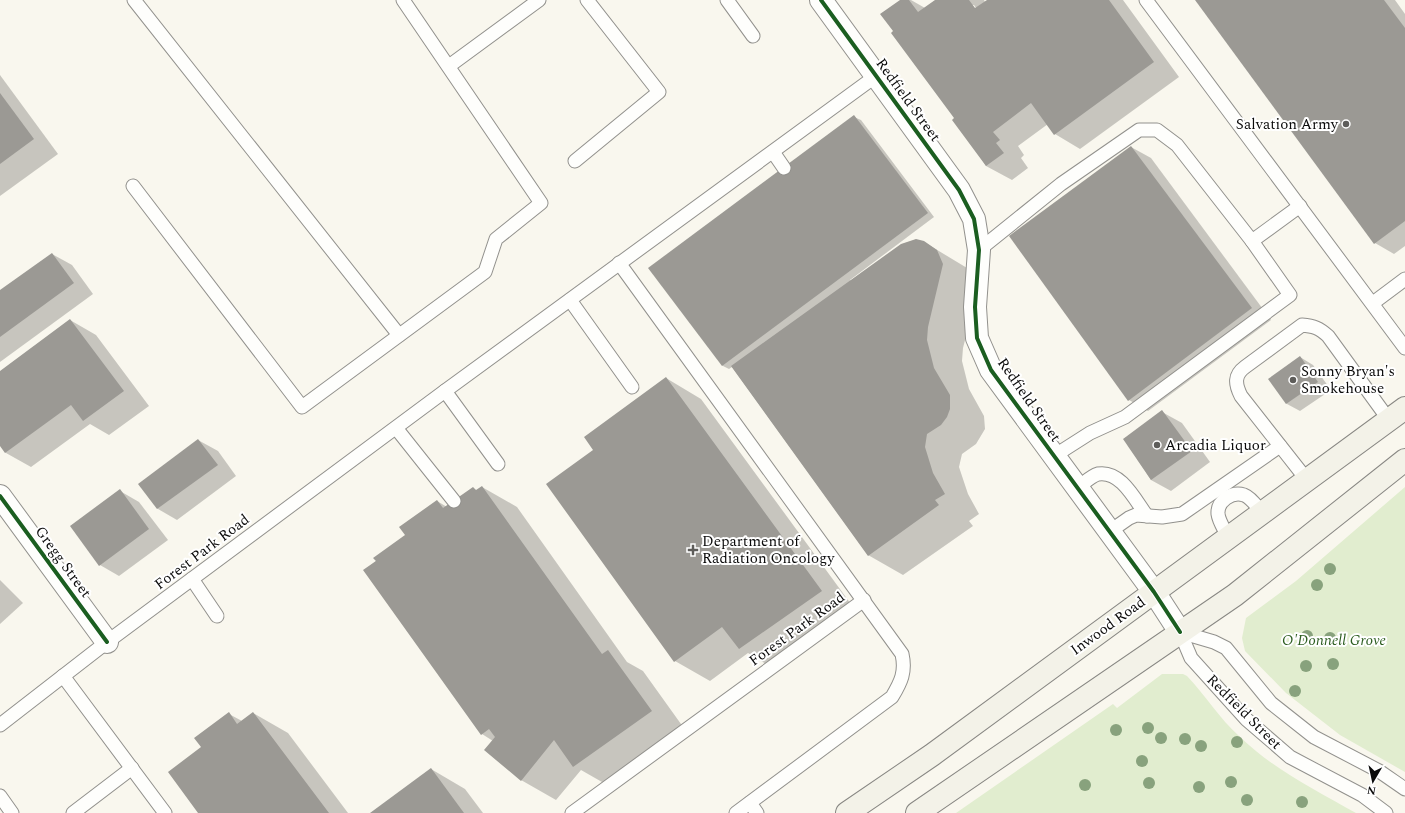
<svg xmlns="http://www.w3.org/2000/svg" width="1405" height="813" viewBox="0 0 1405 813" font-family="Spectral,serif">
  <style>
    .green { fill: #e1edcf }
    .shadow { fill: #0003; fill-rule: evenodd }
    .building { fill: #9b9994 }
    .lines { fill: none; stroke-linecap: round; stroke-linejoin: round }
    .service-casing { stroke: #92918d; stroke-width: 15 }
    .minor-casing { stroke: #92918d; stroke-width: 24 }
    .secondary-casing { stroke: #888783; stroke-width: 24 }
    .service { stroke: #fefefc; stroke-width: 13 }
    .minor { stroke: #fefefc; stroke-width: 22 }
    .secondary { stroke: #f3f2e8; stroke-width: 22 }
    .cycleway-casing { stroke: #fff; stroke-width: 6 }
    .cycleway { stroke: #1b5e20; stroke-width: 4 }
    .tree { fill: #88a27d }
    .poi-dot { fill: #5e5d5a; stroke: #fff; stroke-width: 1.5 }
    .labels { text-anchor: middle; dominant-baseline: central; stroke-width: 4; stroke-linejoin: round; paint-order: stroke }
    .street-label { font-size: 15px; fill: #0a0a0a; stroke: #fff }
    .poi-label { font-size: 15px; fill: #0a0a0a; stroke: #fff; text-anchor: start }
    .park-label { font-size: 15px; font-style: italic; fill: #2c5d20; stroke: #fff }
  </style>
  <rect width="100%" height="100%" fill="#f9f7ee"/>
  <g class="green">
    <polygon points="1405,487 1405,772 1340,735 1286,693 1245,651 1242,638 1246,618 1296,581"/>
    <path d="M1162 674H1183L1187 676C1205 695 1220 719 1239 736 1273 769 1315 790 1356 813H956L1113 704 1117 708Z"/>
  </g>
  <g class="shadow">
    <path d="M901 0H911L925 8 936 0H984L985 2 989 0H1123L1179 77 1080 149 1055 134 1048 124 1018 146 1024 155 1021 158 1028 168 1012 180 986 166 955 118ZM971 5H974L979 12Z"/>
    <polygon points="1196,0 1395,0 1405,14 1405,246 1394,254 1375,243"/>
    <polygon points="0,75 58,154 0,196"/>
    <polygon points="854,117 861,120 934,217 850,280 851,281 924,242 972,271 977,293 963,348 962,361 969,389 984,416 985,429 976,444 962,454 959,467 968,494 979,514 969,521 973,526 903,575 868,555 732,367 729,369 723,366 650,268"/>
    <polygon points="1131,147 1151,158 1271,320 1148,411 1129,400"/>
    <polygon points="52,254 72,265 93,294 0,362 0,292"/>
    <polygon points="70,320 96,335 149,406 109,435 90,424 31,467 6,453 0,445 0,372"/>
    <polygon points="1300,357 1313,365 1331,390 1300,411 1287,404 1269,379"/>
    <polygon points="666,378 701,399 856,611 774,669 748,653 710,681 675,661 595,450"/>
    <polygon points="1162,412 1182,423 1210,462 1171,491 1151,480 1124,439"/>
    <polygon points="198,440 218,451 236,476 177,520 158,509 139,484"/>
    <polygon points="482,487 517,507 627,662 643,671 686,731 609,786 581,770 556,800 521,780 493,741 482,734 365,570 407,535 437,501 447,507 473,488 477,491"/>
    <polygon points="120,491 139,502 168,540 119,576 100,565"/>
    <polygon points="0,580 23,603 0,624"/>
    <polygon points="253,713 288,733 348,813 199,813 202,748 229,714 242,721"/>
    <polygon points="431,769 465,789 483,813 372,813"/>
  </g>
  <g class="building">
    <polygon points="900,0 909,0 918,12 935,0 969,0 975,8 987,0 1109,0 1154,62 1054,135 1031,103 993,132 1000,140 996,143 1004,153 986,166 952,120 954,118 891,33 893,31 880,14"/>
    <polygon points="1195,0 1384,0 1405,28 1405,221 1374,244"/>
    <polygon points="0,93 34,139 0,164"/>
    <polygon points="854,115 928,213 722,366 648,268"/>
    <polygon points="1131,146 1252,308 1128,401 1009,236"/>
    <polygon points="916,239 924,241 937,250 943,264 928,327 927,340 934,368 950,395 950,409 947,417 941,425 927,434 925,447 933,473 945,494 935,500 939,505 868,556 731,366 901,244"/>
    <polygon points="52,253 74,283 0,337 0,290"/>
    <polygon points="70,319 124,391 83,421 71,405 5,453 0,446 0,371"/>
    <polygon points="1300,356 1318,382 1286,404 1268,379"/>
    <polygon points="666,377 822,591 739,649 722,627 674,662 546,484 593,450 584,437"/>
    <polygon points="1162,410 1192,451 1151,480 1123,439"/>
    <polygon points="198,439 218,465 157,509 138,484"/>
    <polygon points="482,486 602,654 608,650 652,711 573,767 554,740 521,781 484,750 495,737 489,729 481,735 363,570 376,561 373,558 405,535 399,527 437,500 443,508 473,487 476,490"/>
    <polygon points="120,489 149,529 99,566 70,526"/>
    <polygon points="229,712 237,724 253,712 329,813 198,813 168,772 201,747 194,738"/>
    <polygon points="431,768 464,813 370,813"/>
  </g>
  <g class="lines">
    <defs>
      <g id="service">
        <polyline points="134,0 399,335"/>
        <polyline points="727,0 753,36"/>
        <polyline points="1146,0 1405,348"/>
        <polyline points="449,66 539,0"/>
        <polyline points="773,152 784,168"/>
        <polyline points="575,161 659,92 587,0"/>
        <polyline points="133,186 302,407 485,272 496,239 541,203 403,0"/>
        <polyline points="979,250 1061,184 1139,130 1157,130 1177,145 1252,241 1300,206"/>
        <path d="M619 263 902 654C906 672 901 682 892 697L736 813"/>
        <polyline points="570,300 632,387"/>
        <polyline points="1373,303 1405,279"/>
        <polyline points="445,391 498,464"/>
        <polyline points="396,428 454,501"/>
        <polyline points="1054,456 1090,433 1125,417 1290,295 1252,241"/>
        <path d="M1307 480 1241 396C1235 384 1234 375 1245 367L1302 325C1314 326 1319 328 1328 336L1389 420"/>
        <path d="M1077 488C1083 484 1091 476 1098 474 1121 470 1135 500 1147 516"/>
        <polyline points="1109,532 1129,518 1136,515 1162,517 1182,514 1280,446"/>
        <path d="M1228 537C1225 530 1219 522 1218 514 1217 501 1232 491 1244 495 1252 498 1257 507 1262 513"/>
        <polyline points="192,579 217,616"/>
        <polyline points="1180,632 1214,642 1226,648 1271,703 1314,737 1379,771 1405,789"/>
        <polyline points="1180,632 1191,658 1246,719 1290,757 1362,795 1386,813"/>
        <polyline points="63,676 165,813"/>
        <polyline points="0,725 107,642 445,391 876,76"/>
        <polyline points="0,796 12,813"/>
        <polyline points="750,803 757,813"/>
        <polyline points="73,813 132,768"/>
        <polyline points="572,813 864,600"/>
      </g>
      <g id="minor">
        <polyline points="821,0 959,190 974,219 979,250 975,307 977,338 991,370 1154,592 1180,632"/>
        <polyline points="0,496 107,642"/>
      </g>
      <g id="secondary">
        <polyline points="847,813 932,755 1405,408"/>
        <polyline points="917,813 1235,595 1405,460"/>
      </g>
    </defs>
    <use href="#service" class="service-casing"/>
    <use href="#minor" class="minor-casing"/>
    <use href="#secondary" class="secondary-casing"/>
    <use href="#service" class="service"/>
    <use href="#minor" class="minor"/>
    <use href="#secondary" class="secondary"/>
    <defs>
      <g id="cycleway">
        <polyline points="821,0 959,190 974,219 979,250 975,307 977,338 991,370 1154,592 1180,632"/>
        <polyline points="0,496 107,642"/>
      </g>
    </defs>
    <use href="#cycleway" class="cycleway-casing"/>
    <use href="#cycleway" class="cycleway"/>
  </g>
  <g class="tree">
    <circle cx="1330" cy="569" r="6"/>
    <circle cx="1317" cy="585" r="6"/>
    <circle cx="1307" cy="636" r="6"/>
    <circle cx="1330" cy="638" r="6"/>
    <circle cx="1333" cy="664" r="6"/>
    <circle cx="1306" cy="666" r="6"/>
    <circle cx="1295" cy="691" r="6"/>
    <circle cx="1148" cy="728" r="6"/>
    <circle cx="1116" cy="730" r="6"/>
    <circle cx="1161" cy="738" r="6"/>
    <circle cx="1185" cy="739" r="6"/>
    <circle cx="1237" cy="742" r="6"/>
    <circle cx="1201" cy="746" r="6"/>
    <circle cx="1142" cy="761" r="6"/>
    <circle cx="1231" cy="782" r="6"/>
    <circle cx="1149" cy="783" r="6"/>
    <circle cx="1085" cy="785" r="6"/>
    <circle cx="1199" cy="787" r="6"/>
    <circle cx="1247" cy="800" r="6"/>
    <circle cx="1302" cy="802" r="6"/>
  </g>
  <g class="poi-dot">
    <circle cx="1346" cy="124" r="4"/>
    <circle cx="1293" cy="380" r="4"/>
    <circle cx="1157" cy="445" r="4"/>
    <path d="M691 544h4v4h4v4h-4v4h-4v-4h-4v-4h4z"/>
  </g>
  <g class="labels">
    <g class="street-label">
      <text transform="translate(908 100) rotate(54)">Redfield Street</text>
      <text transform="translate(1029 400) rotate(55)">Redfield Street</text>
      <text transform="translate(202 552) rotate(-37)">Forest Park Road</text>
      <text transform="translate(63 562) rotate(54)">Gregg Street</text>
      <text transform="translate(1108 626) rotate(-36)">Inwood Road</text>
      <text transform="translate(797 629) rotate(-36)">Forest Park Road</text>
      <text transform="translate(1244 712) rotate(45)">Redfield Street</text>
    </g>
    <g class="poi-label">
      <text x="1338" y="124" text-anchor="end">Salvation Army</text>
      <text x="1301" y="371">Sonny Bryan's<tspan x="1301" dy="17">Smokehouse</tspan></text>
      <text x="1165" y="445">Arcadia Liquor</text>
      <text x="702" y="541">Department of<tspan x="702" dy="17">Radiation Oncology</tspan></text>
    </g>
    <g class="park-label">
      <text x="1334" y="640">O'Donnell Grove</text>
    </g>
  </g>
  <g transform="translate(1373 781) rotate(189)" stroke="#ffffff" stroke-width="3" paint-order="stroke">
  <path d="M0-3L7 15L0 10L-7 15Z" fill="#0a0a0a"/>
  <text y="-6" font-size="11" font-weight="bold" text-anchor="middle" fill="#0a0a0a">N</text>
  </g>
</svg>
